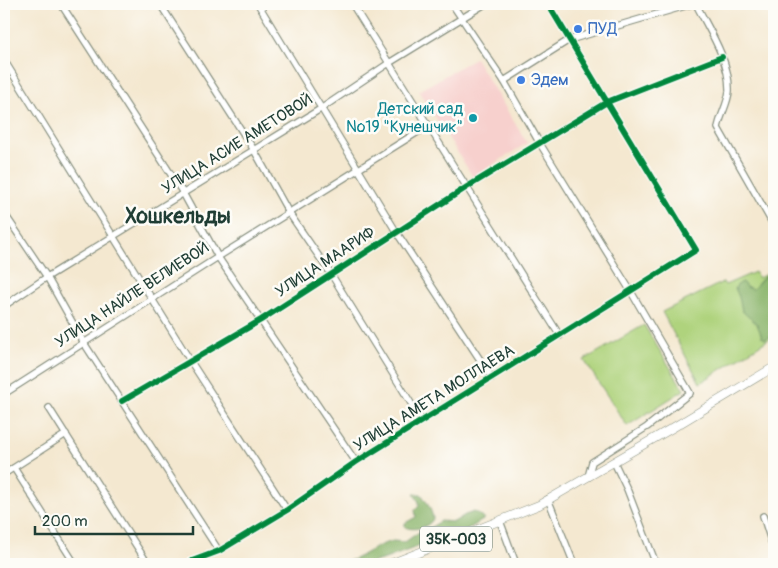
<svg xmlns="http://www.w3.org/2000/svg" width="778" height="568" viewBox="0 0 778 568" font-family="Pangolin,sans-serif">
  <style>
    .built { fill: #f7d0cd }
    .green { fill: #afd37d; stroke: #678858 }
    .forest { fill: #8bb56c; stroke: #557950 }
    .lines { fill: none; stroke-linecap: round; stroke-linejoin: round }
    .minor-casing { stroke: #8a9282; stroke-width: 8 }
    .major-casing { stroke: #8a9282; stroke-width: 9 }
    .minor { stroke: #fff; stroke-width: 5.5 }
    .major { stroke: #fff; stroke-width: 8 }
    .cycleway-casing { stroke: #fdfcf7; stroke-width: 9 }
    .cycleway { stroke: #00873e; stroke-width: 6 }
    .shop-dot { fill: #3f7fe0; stroke: #fdfcf7; stroke-width: 2 }
    .culture-dot { fill: #0f9aa8; stroke: #fdfcf7; stroke-width: 2 }
    .labels { text-anchor: middle; dominant-baseline: central; stroke-width: 5; stroke-linejoin: round; paint-order: stroke }
    .shield { fill: #fdfcf7; stroke: #62766e; stroke-width: 1 }
    .shield-label { font-size: 15px; font-weight: bold; fill: #1f3d34 }
    .shop-label { font-size: 16px; fill: #366cbe; stroke: #fdfcf7; text-anchor: start }
    .culture-label { font-size: 16px; fill: #0d838f; stroke: #fdfcf7; text-anchor: end }
    .street-label { font-size: 16px; fill: #1f3d34; stroke: #fdfcf7 }
    .district-label { font-size: 21px; font-weight: bold; fill: #1f3d34; stroke: #fdfcf7 }
  </style>
  <rect width="100%" height="100%" fill="#fdfcf7"/>
  <filter id="ink" filterUnits="userSpaceOnUse"><feTurbulence type="fractalNoise" baseFrequency=".02" numOctaves="2"/><feDisplacementMap in="SourceGraphic" scale="10" xChannelSelector="R" yChannelSelector="G"/><feConvolveMatrix kernelMatrix="1 2 1 2 8 2 1 2 1" color-interpolation-filters="sRGB"/></filter>
  <filter id="wash" filterUnits="userSpaceOnUse"><feTurbulence type="fractalNoise" baseFrequency=".0096" numOctaves="4" result="noise"/><feDisplacementMap in="SourceGraphic" scale="20" xChannelSelector="R" yChannelSelector="G"/><feGaussianBlur stdDeviation="1.12" result="paint"/><feColorMatrix in="noise" values="0 0 0 0 0 0 0 0 0 0 0 0 0 0 0 0 0 1.4 0 .05"/><feComposite in="paint" operator="in"/></filter>
  <g filter="url(#wash)">
    <rect width="100%" height="100%" fill="#f4e8d0"/>
    <polygon class="built" points="475,58 527,143 473,177 419,91"/>
    <g class="green">
      <polygon points="774,271 774,336 700,383 662,312 723,282 725,285 755,272 758,278"/>
      <polygon points="644,325 684,390 627,426 584,360"/>
    </g>
    <g class="forest">
      <polygon points="774,276 774,332 771,336 765,339 762,337 757,324 742,311 739,297 735,288 739,283 742,282 746,287 753,289 764,277"/>
      <path d="M414 494H421C426 500 433 513 433 519 428 528 413 531 405 527V523L416 517 415 510 419 506V502Z"/>
      <path d="M474 512 483 517V520L468 529 426 541 414 548 385 559 367 564H340C345 561 350 561 355 559 367 553 379 544 393 541 397 541 401 542 405 542L419 532 428 529 441 521 454 522 465 515Z"/>
    </g>
  </g>
  <g filter="url(#ink)">
    <g class="lines">
      <defs>
        <g id="minor">
          <polyline points="61,4 183,193 218,257 356,462"/>
          <polyline points="160,4 254,150 289,213 331,274 422,421"/>
          <polyline points="258,4 397,233 492,378"/>
          <polyline points="352,4 560,336"/>
          <polyline points="452,4 504,81 539,142 630,290 690,393 647,427 592,462 588,477"/>
          <path d="M696 4C709 30 730 61 729 91 728 104 720 116 718 128L774 226"/>
          <polyline points="4,60 191,362 287,510"/>
          <polyline points="504,81 569,40 692,4"/>
          <polyline points="4,213 47,277 84,343 219,551"/>
          <polyline points="4,306 47,277 322,108 389,63 485,4"/>
          <polyline points="4,394 218,257 429,125"/>
          <polyline points="122,401 261,320 467,187 607,102 722,57"/>
          <polyline points="49,408 148,564"/>
          <polyline points="614,462 627,489 656,564"/>
          <polyline points="14,468 75,564"/>
          <polyline points="4,474 66,434"/>
          <polyline points="548,499 574,564"/>
          <polyline points="763,516 774,550"/>
          <polyline points="500,521 516,564"/>
          <polyline points="413,556 416,564"/>
          <polyline points="184,564 219,551 287,510 356,462 696,250 548,4"/>
        </g>
        <polyline id="major" points="390,564 539,505 674,427 774,367"/>
      </defs>
      <use href="#minor" class="minor-casing"/>
      <use href="#major" class="major-casing"/>
      <use href="#minor" class="minor"/>
      <use href="#major" class="major"/>
      <defs>
        <g id="cycleway">
          <polyline points="122,401 261,320 467,187 607,102 722,57"/>
          <polyline points="184,564 219,551 287,510 356,462 696,250 548,4"/>
        </g>
      </defs>
      <use href="#cycleway" class="cycleway-casing"/>
      <use href="#cycleway" class="cycleway"/>
    </g>
  </g>
  <g class="shop-dot">
    <circle cx="578" cy="29" r="5"/>
    <circle cx="521" cy="80" r="5"/>
  </g>
  <circle class="culture-dot" cx="473" cy="118" r="5"/>
  <g class="labels">
    <rect class="shield" x="420" y="526.5" width="72" height="25" rx="4"/>
    <g class="shield-label">
      <text x="456" y="539">35К-003</text>
    </g>
    <g class="shop-label">
      <text x="588" y="29">ПУД</text>
      <text x="531" y="80">Эдем</text>
    </g>
    <g class="culture-label">
      <text x="463" y="109">Детский сад<tspan x="463" dy="18">№19 "Кунешчик"</tspan></text>
    </g>
    <g class="street-label">
      <text transform="translate(237 144) rotate(-32)">УЛИЦА АСИЕ АМЕТОВОЙ</text>
      <text transform="translate(325 262) rotate(-33)">УЛИЦА МААРИФ</text>
      <text transform="translate(132 295) rotate(-33)">УЛИЦА НАЙЛЕ ВЕЛИЕВОЙ</text>
      <text transform="translate(434 398) rotate(-32)">УЛИЦА АМЕТА МОЛЛАЕВА</text>
    </g>
    <g class="district-label">
      <text x="178" y="216">Хошкельды</text>
    </g>
  </g>
  <rect width="778" height="568" fill="none" stroke="#fdfcf7" stroke-width="20"/>
  <path d="M35 526v8h158v-8" fill="none" stroke="#1f3d34" stroke-width="2.5"/>
  <text x="42" y="526" font-size="15" fill="#1f3d34" stroke="#fdfcf7" stroke-width="4" paint-order="stroke">200 m</text>
</svg>
